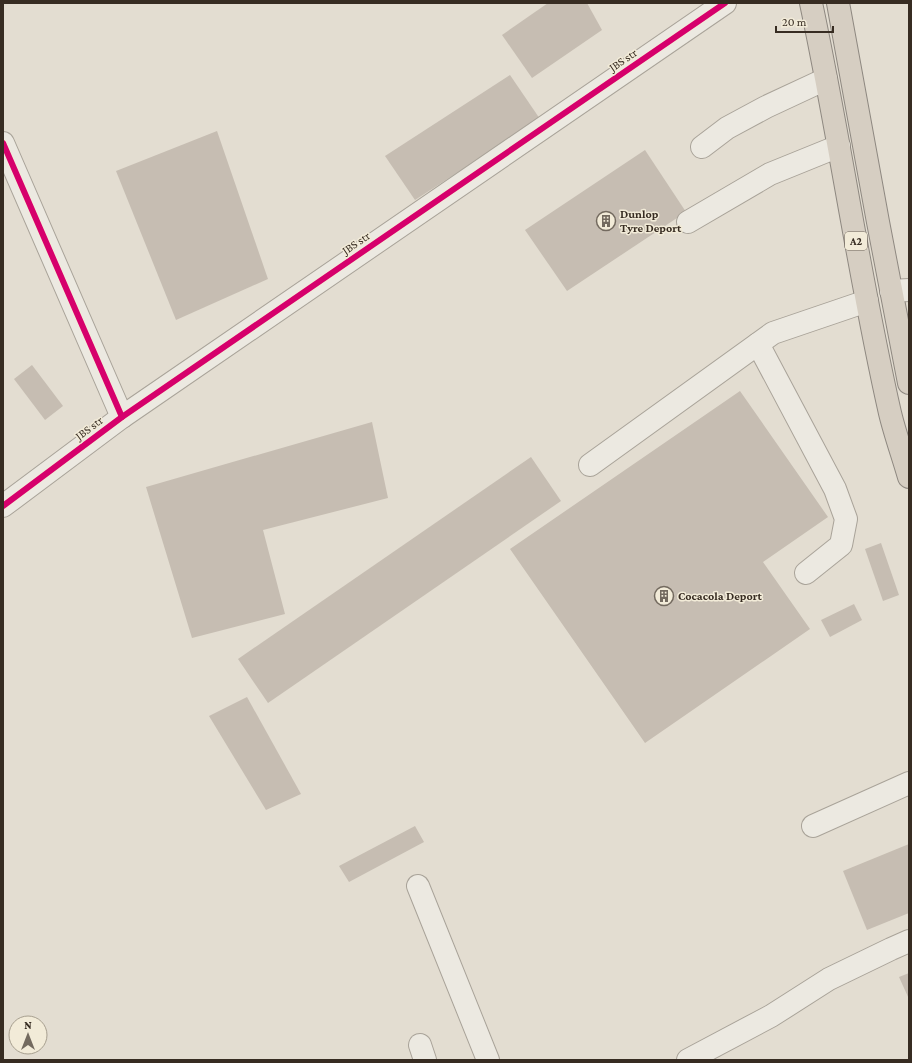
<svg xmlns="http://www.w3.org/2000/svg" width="912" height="1063" viewBox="0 0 912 1063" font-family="'Crimson Pro',serif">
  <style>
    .building { fill: #c6bdb2 }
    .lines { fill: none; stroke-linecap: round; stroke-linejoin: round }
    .minor-casing { stroke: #a9a399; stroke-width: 24 }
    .highway-casing { stroke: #8e8880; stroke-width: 24 }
    .minor { stroke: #ece9e1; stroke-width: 22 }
    .highway { stroke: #d6cec2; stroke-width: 22 }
    .cycleway-casing { stroke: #f2ebd8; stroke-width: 8 }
    .cycleway { stroke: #d6006c; stroke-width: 6 }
    .labels { text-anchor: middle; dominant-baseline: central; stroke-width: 3; stroke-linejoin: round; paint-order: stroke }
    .shield { fill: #f2ebd8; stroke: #6f6559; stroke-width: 1 }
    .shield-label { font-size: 11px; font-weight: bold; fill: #372c22 }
    .street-label { font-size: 12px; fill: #372c22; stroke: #f2ebd8 }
    .poi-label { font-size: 12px; font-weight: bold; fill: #372c22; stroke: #f2ebd8; text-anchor: start }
  </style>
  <rect width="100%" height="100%" fill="#e3ddd1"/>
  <g class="building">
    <polygon points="548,3 587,3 602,30 532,78 502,35"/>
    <polygon points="510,75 540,119 415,200 385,156"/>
    <polygon points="217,131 268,279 176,320 116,171"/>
    <polygon points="645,150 686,212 567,291 525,230"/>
    <polygon points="32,365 63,406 45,420 14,379"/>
    <polygon points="740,391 828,517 763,562 810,629 645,743 510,549"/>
    <polygon points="372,422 388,498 263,530 285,614 192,638 146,487"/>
    <polygon points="531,457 561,501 268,703 238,659"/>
    <polygon points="881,543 899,595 883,601 865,549"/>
    <polygon points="854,604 862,620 830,637 821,620"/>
    <polygon points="247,697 301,794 266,810 209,716"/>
    <polygon points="415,826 424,842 349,882 339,866"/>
    <polygon points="909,844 909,913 867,930 843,871"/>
    <polygon points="909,973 909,999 899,977"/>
  </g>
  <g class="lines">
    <defs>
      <g id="minor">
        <polyline points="3,143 122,417"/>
        <polyline points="702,147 727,128 766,107 826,79"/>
        <polyline points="688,222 770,174 839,146"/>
        <polyline points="891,291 909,290"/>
        <polyline points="758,344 835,489 846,519 841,545 806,573"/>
        <polyline points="590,465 773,333 867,301"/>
        <polyline points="3,506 122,417 725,3"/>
        <polyline points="813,826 909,783"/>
        <polyline points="418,886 488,1060"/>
        <polyline points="420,1045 425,1060"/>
        <polyline points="688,1060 771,1016 829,979 891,949 909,941"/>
      </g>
      <g id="highway">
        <path d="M811 3C840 139 859 277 890 413 895 434 903 456 909 477"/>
        <polyline points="838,3 878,222 909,383"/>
      </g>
    </defs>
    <use href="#minor" class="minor-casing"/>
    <use href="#highway" class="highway-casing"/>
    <use href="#minor" class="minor"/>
    <use href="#highway" class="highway"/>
    <defs>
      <g id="cycleway">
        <polyline points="3,143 122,417"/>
        <polyline points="3,506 122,417 725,3"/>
      </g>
    </defs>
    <use href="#cycleway" class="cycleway-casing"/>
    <use href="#cycleway" class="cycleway"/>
  </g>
  <defs>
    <symbol id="building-ring" viewBox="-11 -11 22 22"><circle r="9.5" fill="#f2ebd8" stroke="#736a5f" stroke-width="1.5"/><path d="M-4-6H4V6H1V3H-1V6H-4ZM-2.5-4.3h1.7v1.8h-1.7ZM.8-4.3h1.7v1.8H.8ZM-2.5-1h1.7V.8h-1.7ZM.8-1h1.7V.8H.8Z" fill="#736a5f"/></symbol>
  </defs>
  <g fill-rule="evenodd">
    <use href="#building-ring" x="595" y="210" width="22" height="22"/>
    <use href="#building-ring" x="653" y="585" width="22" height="22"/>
  </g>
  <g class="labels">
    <rect class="shield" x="845" y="232" width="22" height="18" rx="3"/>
    <g class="shield-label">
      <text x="856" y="241">A2</text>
    </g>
    <g class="street-label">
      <text transform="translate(623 60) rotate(-34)">JBS str</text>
      <text transform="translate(356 243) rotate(-34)">JBS str</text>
      <text transform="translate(89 428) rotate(-37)">JBS str</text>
    </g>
    <g class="poi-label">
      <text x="620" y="214">Dunlop<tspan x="620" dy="14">Tyre Deport</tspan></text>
      <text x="678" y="596">Cocacola Deport</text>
    </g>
  </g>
  <rect width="912" height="1063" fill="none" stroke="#372c22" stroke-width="8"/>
  <g transform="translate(28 1035)"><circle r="19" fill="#f2ebd8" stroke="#a79f8f"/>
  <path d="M0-3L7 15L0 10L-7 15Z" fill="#736a5f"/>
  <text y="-6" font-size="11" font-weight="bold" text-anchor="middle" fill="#372c22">N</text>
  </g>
  <path d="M776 26v6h57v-6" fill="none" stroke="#372c22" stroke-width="2"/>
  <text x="782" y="26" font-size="12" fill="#372c22" stroke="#f2ebd8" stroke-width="3" paint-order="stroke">20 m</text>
</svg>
